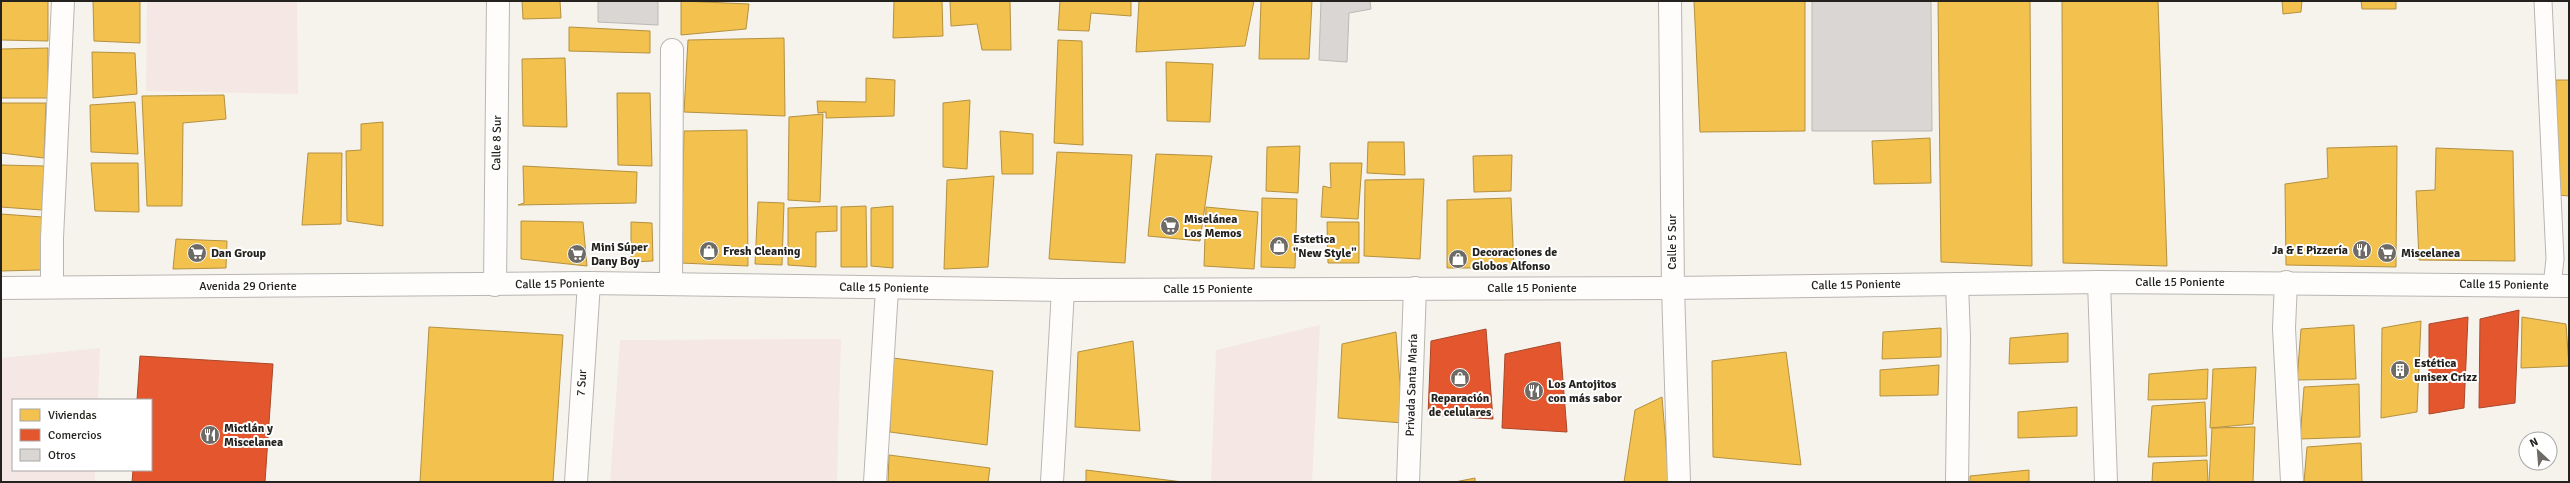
<svg xmlns="http://www.w3.org/2000/svg" width="2570" height="483" viewBox="0 0 2570 483" font-family="Signika,sans-serif">
  <style>
    .green { fill: #f5e7e4 }
    .homes { fill: #f2c14e; stroke: #b49140 }
    .shops { fill: #e4572e; stroke: #aa4729 }
    .building { fill: #dad6d3; stroke: #bcb9b5 }
    .lines { fill: none; stroke-linecap: round; stroke-linejoin: round }
    .lane-casing { stroke: #b9b6b2; stroke-width: 19 }
    .street-casing { stroke: #b9b6b2; stroke-width: 24 }
    .lane { stroke: #fefdfc; stroke-width: 17 }
    .street { stroke: #fefdfc; stroke-width: 22 }
    .labels { text-anchor: middle; dominant-baseline: central; stroke-width: 4; stroke-linejoin: round; paint-order: stroke }
    .street-label { font-size: 12px; fill: #24221e; stroke: #fff }
    .poi-label { font-size: 12px; font-weight: bold; fill: #24221e; stroke: #fff; text-anchor: start }
  </style>
  <rect width="100%" height="100%" fill="#f6f3ed"/>
  <g class="green">
    <polygon points="147,1 297,1 298,94 146,91"/>
    <polygon points="1320,325 1312,482 1211,482 1216,350"/>
    <polygon points="841,339 837,482 610,482 620,340"/>
    <polygon points="100,348 98,400 13,400 13,470 95,470 95,482 1,482 1,358"/>
  </g>
  <g class="homes">
    <polygon points="1,1 48,1 48,41 1,40"/>
    <polygon points="93,1 140,1 140,43 94,41"/>
    <polygon points="522,1 560,1 561,18 523,19"/>
    <polygon points="681,1 749,4 746,29 681,35"/>
    <polygon points="894,1 942,1 943,36 893,38"/>
    <polygon points="950,1 1010,1 1011,50 982,50 977,24 951,26"/>
    <polygon points="1060,1 1131,1 1131,16 1091,13 1089,31 1058,30"/>
    <polygon points="1139,1 1254,1 1245,46 1136,52"/>
    <polygon points="1261,1 1312,1 1309,59 1259,59"/>
    <polygon points="1694,1 1805,1 1805,131 1700,132"/>
    <polygon points="1938,1 2030,1 2032,266 1941,262"/>
    <polygon points="2062,1 2158,1 2167,266 2063,263"/>
    <polygon points="2282,1 2302,1 2301,12 2283,14"/>
    <polygon points="2361,1 2396,1 2396,9 2362,9"/>
    <polygon points="569,27 650,31 650,53 569,51"/>
    <polygon points="784,38 785,116 684,112 688,40"/>
    <polygon points="1058,40 1082,41 1083,145 1054,143"/>
    <polygon points="48,48 48,98 1,98 1,49"/>
    <polygon points="92,52 135,53 137,94 93,98"/>
    <polygon points="565,58 567,127 523,126 522,59"/>
    <polygon points="1166,62 1213,64 1210,122 1167,121"/>
    <polygon points="866,78 895,80 894,116 826,118 826,112 818,113 817,101 866,102"/>
    <polygon points="2556,80 2569,80 2569,196 2557,195"/>
    <polygon points="617,93 650,93 652,166 618,165"/>
    <polygon points="224,95 226,119 183,123 182,206 147,206 142,96"/>
    <polygon points="970,100 967,169 943,167 943,103"/>
    <polygon points="135,102 138,154 91,152 90,105"/>
    <polygon points="1,103 46,103 44,158 1,153"/>
    <polygon points="823,114 820,202 788,200 789,117"/>
    <polygon points="383,122 383,226 347,221 346,151 361,150 361,124"/>
    <polygon points="747,130 748,266 681,263 684,131"/>
    <polygon points="1000,131 1033,134 1033,174 1002,174"/>
    <polygon points="1930,138 1931,183 1874,184 1872,141"/>
    <polygon points="1368,142 1404,142 1405,175 1367,173"/>
    <polygon points="1300,146 1298,193 1266,191 1267,147"/>
    <polygon points="2397,146 2396,267 2286,265 2285,184 2328,178 2327,148"/>
    <polygon points="2436,148 2513,151 2515,261 2419,260 2416,191 2435,190"/>
    <polygon points="1057,152 1132,155 1125,263 1049,259"/>
    <polygon points="308,153 342,153 341,224 302,225"/>
    <polygon points="1156,154 1212,156 1200,241 1148,236"/>
    <polygon points="1512,155 1511,191 1474,192 1473,156"/>
    <polygon points="91,163 138,163 139,212 95,211"/>
    <polygon points="1330,163 1362,163 1358,219 1321,217 1323,186 1331,188"/>
    <polygon points="1,165 44,166 42,210 1,207"/>
    <polygon points="523,166 637,172 636,203 518,205 524,203"/>
    <polygon points="994,176 988,267 944,269 947,180"/>
    <polygon points="1424,179 1420,259 1364,256 1365,180"/>
    <polygon points="1262,198 1297,199 1295,268 1261,267"/>
    <polygon points="1511,198 1514,268 1447,268 1447,200"/>
    <polygon points="758,202 784,203 782,265 755,264"/>
    <polygon points="837,206 837,231 816,232 816,267 788,265 788,208"/>
    <polygon points="866,206 867,267 841,267 841,207"/>
    <polygon points="893,206 893,268 871,266 871,208"/>
    <polygon points="1206,207 1258,212 1254,269 1204,266"/>
    <polygon points="1,214 42,217 41,270 1,271"/>
    <polygon points="521,221 583,222 587,266 521,259"/>
    <polygon points="631,222 652,223 653,261 631,262"/>
    <polygon points="1327,222 1359,222 1359,263 1328,263"/>
    <polygon points="176,239 227,241 226,268 173,269"/>
    <polygon points="2522,317 2566,324 2569,366 2521,368"/>
    <polygon points="2421,321 2417,412 2381,418 2382,328"/>
    <polygon points="2354,325 2356,379 2297,380 2301,329"/>
    <polygon points="429,327 563,335 553,482 420,482"/>
    <polygon points="1941,328 1941,357 1882,359 1883,332"/>
    <polygon points="1396,332 1403,423 1338,418 1342,344"/>
    <polygon points="2068,333 2068,362 2009,364 2010,338"/>
    <polygon points="1133,341 1140,431 1075,427 1078,352"/>
    <polygon points="1786,352 1801,465 1713,457 1712,361"/>
    <polygon points="893,358 993,371 987,445 890,432"/>
    <polygon points="1939,365 1938,395 1880,396 1880,370"/>
    <polygon points="2256,367 2253,424 2210,428 2213,369"/>
    <polygon points="2208,369 2207,399 2148,400 2149,374"/>
    <polygon points="2359,384 2360,437 2300,439 2304,387"/>
    <polygon points="1662,397 1669,482 1624,482 1635,410"/>
    <polygon points="2205,402 2207,456 2148,457 2152,406"/>
    <polygon points="2077,407 2077,436 2018,438 2018,412"/>
    <polygon points="2255,427 2253,482 2209,482 2212,428"/>
    <polygon points="2361,443 2362,482 2304,482 2307,447"/>
    <polygon points="889,455 990,468 988,482 888,482"/>
    <polygon points="2207,460 2208,482 2152,482 2153,463"/>
    <polygon points="1086,470 1183,482 1086,482"/>
    <polygon points="2029,470 2029,482 1970,482 1970,476"/>
    <polygon points="1475,478 1475,482 1455,482"/>
  </g>
  <g class="shops">
    <polygon points="2519,310 2515,403 2479,408 2480,319"/>
    <polygon points="2468,317 2464,408 2429,414 2429,324"/>
    <polygon points="1486,329 1493,419 1428,415 1431,341"/>
    <polygon points="1560,342 1567,432 1502,428 1505,354"/>
    <polygon points="140,356 273,364 265,482 132,482 133,470 151,470 151,400 137,400"/>
  </g>
  <g class="building">
    <polygon points="598,1 658,1 658,25 598,22"/>
    <polygon points="1321,1 1370,1 1371,9 1349,13 1347,62 1319,60"/>
    <polygon points="1812,1 1931,1 1932,131 1812,131"/>
  </g>
  <g class="lines">
    <defs>
      <polyline id="lane" points="2543,1 2555,259 2552,286"/>
      <g id="street">
        <polyline points="1670,1 1673,288 1679,482"/>
        <polyline points="2099,282 2106,482"/>
        <polyline points="2286,282 2284,328 2292,482"/>
        <polyline points="671,284 672,50"/>
        <polyline points="1957,284 1959,338 1957,482"/>
        <polyline points="495,285 498,1"/>
        <polyline points="52,287 52,238 63,1"/>
        <polyline points="1,288 589,283 1063,290 1673,288 2099,282 2569,286"/>
        <polyline points="576,482 589,283"/>
        <polyline points="875,482 887,289"/>
        <polyline points="1052,482 1063,290"/>
        <polyline points="1408,482 1415,288"/>
      </g>
    </defs>
    <use href="#lane" class="lane-casing"/>
    <use href="#street" class="street-casing"/>
    <use href="#lane" class="lane"/>
    <use href="#street" class="street"/>
  </g>
  <defs>
    <symbol id="supermarket-disc" viewBox="-11 -11 22 22"><circle r="9.5" fill="#6e6b66" stroke="#fff"/><path d="M-6-5.5h2.5l.6 2H6L4.5 2H-2.5L-4.4-4H-6ZM-1.5 3.2a1.3 1.3 0 1 0 .1 0ZM3 3.2a1.3 1.3 0 1 0 .1 0Z" fill="#fff"/></symbol>
    <symbol id="shop-disc" viewBox="-11 -11 22 22"><circle r="9.5" fill="#6e6b66" stroke="#fff"/><path d="M-5-2.5h2.3a2.7 3.5 0 0 1 5.4 0H5L5.5 6h-11ZM-1.5-2.5h3a1.5 2.3 0 0 0-3 0Z" fill="#fff"/></symbol>
    <symbol id="restaurant-disc" viewBox="-11 -11 22 22"><circle r="9.5" fill="#6e6b66" stroke="#fff"/><path d="M-5-6h1v4h1v-4h1v4h1v-4h1v5L-1.5 .5V6h-2V.5L-5-1ZM5-6V6H3V1.5H1.5Q1.5-4 5-6Z" fill="#fff"/></symbol>
    <symbol id="building-disc" viewBox="-11 -11 22 22"><circle r="9.5" fill="#6e6b66" stroke="#fff"/><path d="M-4-6H4V6H1V3H-1V6H-4ZM-2.5-4.3h1.7v1.8h-1.7ZM.8-4.3h1.7v1.8H.8ZM-2.5-1h1.7V.8h-1.7ZM.8-1h1.7V.8H.8Z" fill="#fff"/></symbol>
  </defs>
  <g fill-rule="evenodd">
    <use href="#supermarket-disc" x="1159" y="215" width="22" height="22"/>
    <use href="#shop-disc" x="1268" y="235" width="22" height="22"/>
    <use href="#restaurant-disc" x="2351" y="239" width="22" height="22"/>
    <use href="#shop-disc" x="698" y="240" width="22" height="22"/>
    <use href="#supermarket-disc" x="186" y="242" width="22" height="22"/>
    <use href="#supermarket-disc" x="2376" y="242" width="22" height="22"/>
    <use href="#supermarket-disc" x="566" y="243" width="22" height="22"/>
    <use href="#shop-disc" x="1447" y="248" width="22" height="22"/>
    <use href="#building-disc" x="2389" y="359" width="22" height="22"/>
    <use href="#shop-disc" x="1449" y="367" width="22" height="22"/>
    <use href="#restaurant-disc" x="1523" y="380" width="22" height="22"/>
    <use href="#restaurant-disc" x="199" y="424" width="22" height="22"/>
  </g>
  <g class="labels">
    <g class="street-label">
      <text transform="translate(497 143) rotate(-89)">Calle 8 Sur</text>
      <text transform="translate(1672 242) rotate(-90)">Calle 5 Sur</text>
      <text x="2180" y="282">Calle 15 Poniente</text>
      <text transform="translate(560 284) rotate(-1)">Calle 15 Poniente</text>
      <text transform="translate(1856 285) rotate(-1)">Calle 15 Poniente</text>
      <text transform="translate(2504 285) rotate(1)">Calle 15 Poniente</text>
      <text x="248" y="286">Avenida 29 Oriente</text>
      <text transform="translate(884 288) rotate(1)">Calle 15 Poniente</text>
      <text x="1532" y="288">Calle 15 Poniente</text>
      <text x="1208" y="289">Calle 15 Poniente</text>
      <text transform="translate(582 383) rotate(-86)">7 Sur</text>
      <text transform="translate(1412 385) rotate(-88)">Privada Santa María</text>
    </g>
    <g class="poi-label">
      <text x="1184" y="219">Miselánea<tspan x="1184" dy="14">Los Memos</tspan></text>
      <text x="1293" y="239">Estetica<tspan x="1293" dy="14">"New Style"</tspan></text>
      <text x="591" y="247">Mini Súper<tspan x="591" dy="14">Dany Boy</tspan></text>
      <text x="2348" y="250" text-anchor="end">Ja &amp; E Pizzería</text>
      <text x="723" y="251">Fresh Cleaning</text>
      <text x="1472" y="252">Decoraciones de<tspan x="1472" dy="14">Globos Alfonso</tspan></text>
      <text x="211" y="253">Dan Group</text>
      <text x="2401" y="253">Miscelanea</text>
      <text x="2414" y="363">Estética<tspan x="2414" dy="14">unisex Crizz</tspan></text>
      <text x="1548" y="384">Los Antojitos<tspan x="1548" dy="14">con más sabor</tspan></text>
      <text x="1460" y="398" text-anchor="middle">Reparación<tspan x="1460" dy="14">de celulares</tspan></text>
      <text x="224" y="428">Mictlán y<tspan x="224" dy="14">Miscelanea</tspan></text>
    </g>
  </g>
  <rect width="2570" height="483" fill="none" stroke="#24221e" stroke-width="4"/>
  <rect x="12" y="399" width="140" height="72" fill="#ffffff" stroke="#a7a7a5"/>
  <rect x="20" y="409" width="20" height="12" fill="#f2c14e" stroke="#a7a7a5"/>
  <text x="48" y="419" font-size="12" fill="#24221e">Viviendas</text>
  <rect x="20" y="429" width="20" height="12" fill="#e4572e" stroke="#a7a7a5"/>
  <text x="48" y="439" font-size="12" fill="#24221e">Comercios</text>
  <rect x="20" y="449" width="20" height="12" fill="#dad6d3" stroke="#a7a7a5"/>
  <text x="48" y="459" font-size="12" fill="#24221e">Otros</text>
  <g transform="translate(2538 451) rotate(334)"><circle r="19" fill="#ffffff" stroke="#a7a7a5"/>
  <path d="M0-3L7 15L0 10L-7 15Z" fill="#6e6b66"/>
  <text y="-6" font-size="11" font-weight="bold" text-anchor="middle" fill="#24221e">N</text>
  </g>
</svg>
